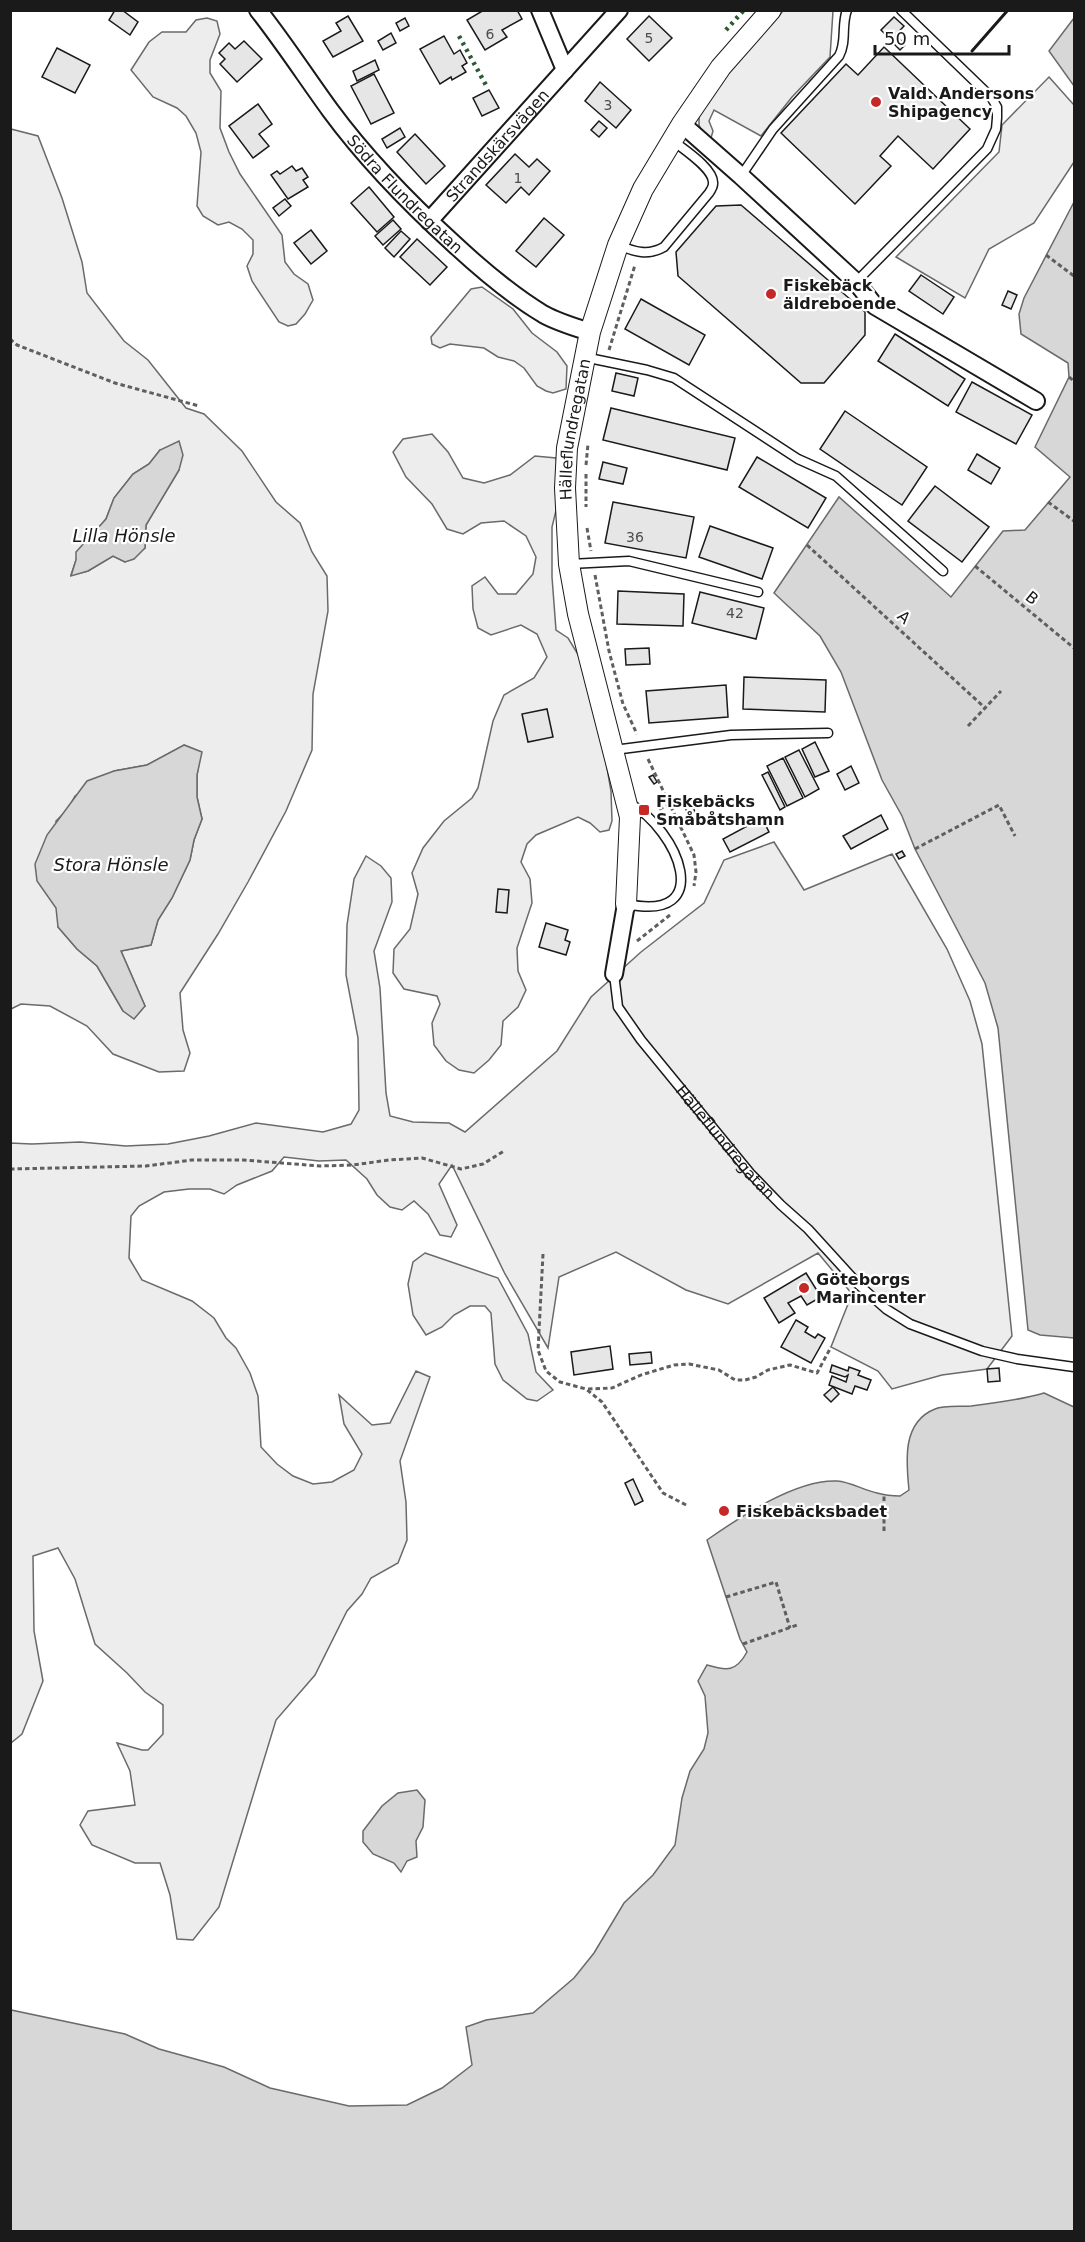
<svg xmlns="http://www.w3.org/2000/svg" width="1085" height="2242" viewBox="0 0 1085 2242" font-family="'DejaVu Sans',sans-serif">
  <style>
    .built { fill: #ededed; stroke: #6a6a6a; stroke-width: 1.5; fill-rule: evenodd }
    .water { fill: #d7d7d7; stroke: #6a6a6a; stroke-width: 1.5 }
    .building { fill: #e6e6e6; stroke: #1a1a1a; stroke-width: 1.5 }
    .lines { fill: none; stroke-linecap: round; stroke-linejoin: round }
    .service-casing { stroke: #1a1a1a; stroke-width: 11 }
    .minor-casing { stroke: #1a1a1a; stroke-width: 20 }
    .tertiary-casing { stroke: #1a1a1a; stroke-width: 22 }
    .path { stroke: #5f5f5f; stroke-width: 3; stroke-dasharray: 4.5 3; stroke-linecap: butt }
    .service { stroke: #fff; stroke-width: 8 }
    .minor { stroke: #fff; stroke-width: 16 }
    .tertiary { stroke: #fff; stroke-width: 20 }
    .hedge { stroke: #2b5a34; stroke-width: 4.5; stroke-dasharray: 3 4.5; stroke-linecap: butt }
    .wall { stroke: #1a1a1a; stroke-width: 3 }
    .poi-dot { fill: #c62828; stroke: #fff; stroke-width: 2 }
    .labels { text-anchor: middle; dominant-baseline: central; stroke-width: 4.5; stroke-linejoin: round; paint-order: stroke }
    .number-label { font-size: 14px; fill: #4d4d4d }
    .poi-label { font-size: 16px; font-weight: bold; fill: #1a1a1a; stroke: #fff; text-anchor: start }
    .street-label { font-size: 16px; fill: #1a1a1a; stroke: #fff }
    .water-label { font-size: 18px; font-style: italic; fill: #1a1a1a; stroke: #fff }
  </style>
  <rect width="100%" height="100%" fill="#fff"/>
  <g class="built">
    <polygon points="783,11 833,11 830,57 792,97 761,136 714,110 709,121 713,131 711,138 703,134 699,125 699,114 743,53"/>
    <polygon points="207,18 217,21 220,34 210,60 210,73 221,91 220,128 229,152 240,174 282,235 285,262 294,274 308,284 313,300 305,314 296,324 288,326 279,322 252,281 247,266 253,254 253,240 242,229 229,222 218,225 203,216 197,206 201,152 196,133 186,116 177,108 153,97 131,70 149,42 162,32 186,32 196,20"/>
    <polygon points="1049,77 1074,105 1074,162 1034,223 989,249 965,298 896,257 999,152 1002,125"/>
    <path d="M11 129 38 136 62 198 82 262 87 293 124 341 148 360 186 408 204 414 242 451 276 502 300 523 312 552 327 576 328 611 313 694 312 750 286 811 248 882 218 934 180 993 183 1030 190 1053 184 1071 159 1072 113 1054 87 1026 50 1006 21 1004 11 1009ZM160 450 179 470 146 525 145 548 125 562 113 556 88 571 71 575 76 560 92 536 106 519 114 498 133 474 149 464ZM184 745 201 752 197 775V797L202 819 194 840 190 860 172 898 158 920 151 945 121 951 145 1006 123 1011 97 966 77 949 58 927 56 821 68 809 75 796 114 771 147 765Z"/>
    <polygon points="482,287 513,309 532,333 557,352 567,366 566,389 553,393 546,391 537,386 524,368 514,361 498,357 484,348 450,344 440,348 432,344 431,337 471,289"/>
    <polygon points="432,434 448,452 463,478 484,483 510,475 535,456 556,458 561,490 552,527 552,577 556,630 568,638 579,656 603,745 611,791 612,821 609,830 600,832 590,823 578,817 536,835 527,844 521,862 530,879 532,903 517,948 518,971 526,990 518,1007 503,1021 501,1045 489,1060 474,1073 459,1070 446,1061 434,1045 432,1023 440,1004 437,996 404,989 393,973 394,949 410,929 418,894 412,873 423,848 444,821 472,798 478,788 493,721 504,695 534,678 547,657 537,634 521,625 491,635 478,628 473,609 472,586 485,577 498,594 516,594 533,574 536,557 526,536 504,521 481,523 463,534 447,529 432,504 406,477 393,452 403,439"/>
    <polygon points="774,842 804,890 892,854 947,949 970,1001 982,1044 1012,1336 987,1369 942,1375 892,1389 878,1371 831,1347 852,1294 818,1253 728,1304 686,1290 616,1252 559,1277 548,1348 505,1274 452,1165 439,1184 457,1225 451,1237 440,1235 428,1214 414,1201 402,1210 390,1207 377,1195 367,1179 346,1160 319,1161 284,1157 272,1171 237,1185 224,1194 210,1189 189,1189 164,1192 139,1206 131,1216 129,1258 142,1280 192,1301 214,1318 226,1338 236,1348 250,1373 258,1396 261,1447 277,1464 293,1476 313,1484 332,1482 354,1470 362,1454 344,1424 339,1395 372,1425 390,1423 416,1371 430,1377 400,1461 406,1502 407,1540 398,1563 371,1578 362,1594 347,1611 315,1675 276,1720 219,1907 193,1940 177,1939 170,1895 160,1863 135,1863 92,1845 80,1825 88,1811 135,1805 130,1771 117,1743 142,1750 148,1750 163,1734 163,1705 145,1692 127,1673 95,1644 75,1579 58,1548 33,1556 34,1631 43,1681 22,1734 11,1743 10,1143 32,1144 80,1142 126,1146 168,1144 209,1136 256,1123 323,1132 351,1124 359,1110 358,1038 346,975 347,925 354,879 366,856 381,866 391,878 392,902 374,951 380,988 386,1093 390,1116 413,1122 449,1123 465,1132 557,1051 591,997 641,952 704,903 724,860"/>
    <polygon points="425,1253 498,1278 528,1334 536,1372 553,1390 537,1401 527,1399 503,1380 495,1364 491,1313 485,1306 470,1306 454,1315 442,1327 426,1335 413,1315 408,1284 413,1262"/>
  </g>
  <g class="water">
    <polygon points="1074,18 1074,86 1049,51"/>
    <polygon points="1074,202 1074,1338 1040,1335 1028,1330 998,1028 985,983 915,849 902,816 882,780 841,672 820,636 774,593 839,497 951,597 1003,531 1025,530 1070,477 1035,447 1069,377 1068,363 1021,334 1019,314 1024,298"/>
    <polygon points="179,441 183,455 179,470 146,525 145,548 134,559 125,562 113,556 88,571 71,576 76,560 76,552 106,519 114,498 133,474 149,464 160,450"/>
    <polygon points="184,745 202,752 197,775 197,797 202,819 194,840 190,860 172,898 158,920 151,945 121,951 145,1006 134,1019 123,1011 97,966 77,949 58,927 56,908 37,881 35,864 47,835 87,781 114,771 147,765"/>
    <path d="M1044 1393 1074 1407V2231H11V2010L125 2034 159 2049 224 2067 270 2088 349 2106 407 2105 442 2088 472 2065 466 2027 486 2020 533 2013 574 1978 594 1953 624 1903 653 1875 675 1845 682 1798 690 1771 704 1749 708 1733 705 1696 698 1681 707 1665C727 1671 736 1672 747 1652L740 1639 707 1540C740 1517 796 1479 837 1481 851 1482 863 1490 877 1493 884 1495 892 1496 900 1496L909 1490C906 1461 902 1422 935 1409 944 1405 960 1407 971 1406 996 1403 1020 1400 1044 1393Z"/>
    <polygon points="417,1790 425,1800 423,1827 416,1841 417,1857 407,1861 401,1872 394,1863 373,1854 363,1842 363,1831 382,1806 398,1793"/>
  </g>
  <g class="building">
    <polygon points="115,10 122,10 138,22 130,35 109,20"/>
    <polygon points="484,10 517,10 522,19 502,30 507,37 485,50 467,20"/>
    <polygon points="348,16 363,41 333,57 323,41 341,31 336,23"/>
    <polygon points="649,16 672,38 649,61 627,39"/>
    <polygon points="894,17 904,26 891,40 881,30"/>
    <polygon points="405,18 409,26 400,31 396,23"/>
    <polygon points="391,33 396,43 383,50 378,41"/>
    <polygon points="444,36 454,54 460,50 467,63 462,66 466,72 452,80 451,77 440,84 420,49"/>
    <polygon points="898,37 905,45 900,50 893,43"/>
    <polygon points="244,41 262,59 237,82 220,64 225,59 219,53 229,43 235,49"/>
    <polygon points="884,47 970,129 933,169 898,136 880,156 891,166 855,204 781,133 846,64 858,75"/>
    <polygon points="57,48 90,65 75,93 42,77"/>
    <polygon points="375,60 379,70 357,81 353,71"/>
    <polygon points="374,74 394,113 371,124 351,86"/>
    <polygon points="600,82 631,110 616,128 585,101"/>
    <polygon points="489,90 499,108 482,116 473,98"/>
    <polygon points="258,104 272,124 259,134 269,146 253,158 229,126"/>
    <polygon points="599,121 607,128 599,137 591,130"/>
    <polygon points="400,128 405,137 387,148 382,139"/>
    <polygon points="415,134 445,166 426,184 397,152"/>
    <polygon points="515,154 529,167 537,159 550,171 529,195 521,187 506,203 486,185"/>
    <polygon points="292,166 296,171 302,168 308,177 303,180 308,187 288,199 271,175 277,171 280,174"/>
    <polygon points="369,187 394,217 377,232 351,203"/>
    <polygon points="285,199 291,206 279,216 273,208"/>
    <polygon points="741,205 865,312 865,335 824,383 801,383 678,276 676,252 716,206"/>
    <polygon points="544,218 564,235 536,267 516,251"/>
    <polygon points="393,220 401,229 383,245 375,236"/>
    <polygon points="311,230 327,251 311,264 294,243"/>
    <polygon points="401,231 410,239 394,257 385,248"/>
    <polygon points="417,239 447,267 430,285 400,257"/>
    <polygon points="921,275 954,297 943,314 909,291"/>
    <polygon points="1008,291 1017,295 1011,309 1002,305"/>
    <polygon points="641,299 705,335 689,365 625,329"/>
    <polygon points="895,334 965,379 948,406 878,361"/>
    <polygon points="616,373 638,378 634,396 612,391"/>
    <polygon points="972,382 1032,415 1016,444 956,412"/>
    <polygon points="611,408 735,438 727,470 603,440"/>
    <polygon points="845,411 927,467 902,505 820,449"/>
    <polygon points="977,454 1000,468 991,484 968,470"/>
    <polygon points="757,457 826,498 808,528 739,487"/>
    <polygon points="603,462 627,468 623,484 599,479"/>
    <polygon points="935,486 989,527 962,562 908,521"/>
    <polygon points="613,502 694,517 686,558 605,543"/>
    <polygon points="710,526 773,548 762,579 699,557"/>
    <polygon points="618,591 684,594 683,626 617,624"/>
    <polygon points="700,592 764,608 756,639 692,623"/>
    <polygon points="649,648 650,664 626,665 625,649"/>
    <polygon points="744,677 826,680 825,712 743,709"/>
    <polygon points="726,685 728,717 649,723 646,691"/>
    <polygon points="547,709 553,737 528,742 522,714"/>
    <polygon points="815,742 829,771 815,777 802,749"/>
    <polygon points="799,750 819,789 805,797 785,757"/>
    <polygon points="783,758 803,798 787,806 767,766"/>
    <polygon points="851,766 859,783 845,790 837,774"/>
    <polygon points="768,772 785,807 780,810 762,775"/>
    <polygon points="653,775 657,782 654,784 649,777"/>
    <polygon points="691,803 695,812 689,815 684,806"/>
    <polygon points="881,815 888,829 851,849 843,836"/>
    <polygon points="762,818 769,832 730,852 723,839"/>
    <polygon points="902,851 905,856 899,859 896,854"/>
    <polygon points="498,889 509,890 507,913 496,912"/>
    <polygon points="546,923 568,930 565,940 570,942 566,955 539,947"/>
    <polygon points="806,1273 821,1297 807,1305 801,1296 788,1303 795,1313 779,1323 764,1298"/>
    <polygon points="796,1320 808,1327 805,1332 815,1338 818,1334 825,1338 811,1363 781,1347"/>
    <polygon points="610,1346 613,1369 574,1375 571,1352"/>
    <polygon points="651,1352 652,1363 630,1365 629,1354"/>
    <polygon points="832,1365 848,1371 849,1367 860,1371 858,1375 871,1380 867,1390 855,1386 852,1394 829,1385 832,1376 846,1382 848,1375 845,1377 830,1372"/>
    <polygon points="999,1368 1000,1381 988,1382 987,1369"/>
    <polygon points="833,1387 839,1394 831,1402 824,1395"/>
    <polygon points="633,1479 643,1501 635,1505 625,1483"/>
  </g>
  <g class="lines">
    <defs>
      <g id="service">
        <path d="M741 176 773 129 839 56C847 41 841 26 847 10"/>
        <path d="M618 245C635 252 648 256 664 247L709 193C711 190 713 187 713 184 715 169 683 149 672 140"/>
        <polyline points="856,282 987,149 996,129 997,118 997,107 991,97 901,10"/>
        <polyline points="584,357 647,370 674,378 798,459 836,476 943,571"/>
        <polyline points="570,564 629,561 758,592"/>
        <polyline points="614,750 731,735 828,733"/>
        <path d="M627 904C716 923 679 830 629 803"/>
        <path id="s1" d="M614 974 618 1007 641 1040 750 1173 781 1205 808 1229 859 1285 886 1309 910 1324 982 1351 1017 1359 1074 1367"/>
      </g>
      <g id="minor">
        <path id="s2" d="M258 10C284 43 306 77 330 110 366 159 409 203 454 244 482 270 510 294 543 314 557 322 574 327 590 332"/>
        <polyline points="540,10 565,70"/>
        <polyline points="682,124 741,176 856,282 875,306 1036,401"/>
        <path id="s3" d="M429 221 619 10"/>
        <polyline points="614,974 626,904"/>
      </g>
      <g id="tertiary">
        <path id="s4" d="M626 904 630 817 578 614 569 564 565 488 567 448 590 332 618 245 643 189 682 124 721 67 771 10"/>
      </g>
    </defs>
    <use href="#service" class="service-casing"/>
    <use href="#minor" class="minor-casing"/>
    <use href="#tertiary" class="tertiary-casing"/>
    <g class="path">
      <polyline points="1046,255 1074,276"/>
      <polyline points="10,339 17,345 115,383 199,406"/>
      <polyline points="609,350 635,265"/>
      <polyline points="1069,377 1074,381"/>
      <polyline points="586,465 588,444"/>
      <polyline points="586,474 586,507"/>
      <polyline points="1048,502 1074,521"/>
      <polyline points="587,528 591,551"/>
      <polyline points="807,545 984,707"/>
      <polyline points="975,566 1074,648"/>
      <polyline points="595,575 609,651 623,704 637,734"/>
      <polyline points="968,726 1001,691"/>
      <polyline points="648,759 694,855 696,872 694,886"/>
      <polyline points="659,809 670,805"/>
      <polyline points="915,849 999,805 1015,836"/>
      <polyline points="637,941 670,915"/>
      <polyline points="10,1169 146,1166 192,1160 243,1160 320,1166 353,1165 389,1160 422,1158 461,1169 483,1164 504,1151"/>
      <polyline points="543,1254 538,1350 546,1371 560,1382 586,1389 602,1402 663,1493 688,1506"/>
      <polyline points="588,1389 612,1388 641,1375 674,1365 689,1364 719,1370 735,1380 745,1380 756,1377 768,1370 790,1365 817,1373 831,1347"/>
      <polyline points="884,1531 884,1494"/>
      <polyline points="726,1597 776,1582 790,1628"/>
      <polyline points="743,1644 797,1625"/>
    </g>
    <use href="#service" class="service"/>
    <use href="#minor" class="minor"/>
    <use href="#tertiary" class="tertiary"/>
    <g class="hedge">
      <polyline points="726,30 744,10"/>
      <polyline points="459,36 487,87"/>
    </g>
    <polyline class="wall" points="972,51 1008,10"/>
  </g>
  <g class="poi-dot">
    <circle cx="876" cy="102" r="6"/>
    <circle cx="771" cy="294" r="6"/>
    <rect x="638" y="804" width="12" height="12" rx="3"/>
    <circle cx="804" cy="1288" r="6"/>
    <circle cx="724" cy="1511" r="6"/>
  </g>
  <g class="labels">
    <g class="number-label">
      <text x="490" y="34">6</text>
      <text x="649" y="38">5</text>
      <text x="608" y="105">3</text>
      <text x="518" y="178">1</text>
      <text x="635" y="537">36</text>
      <text x="735" y="613">42</text>
    </g>
    <g class="poi-label">
      <text x="888" y="93">Vald. Andersons<tspan x="888" dy="18">Shipagency</tspan></text>
      <text x="783" y="285">Fiskebäck<tspan x="783" dy="18">äldreboende</tspan></text>
      <text x="656" y="801">Fiskebäcks<tspan x="656" dy="18">Småbåtshamn</tspan></text>
      <text x="816" y="1279">Göteborgs<tspan x="816" dy="18">Marincenter</tspan></text>
      <text x="736" y="1511">Fiskebäcksbadet</text>
    </g>
    <g class="street-label">
      <text stroke="none"><textPath href="#s3" startOffset="102">Strandskärsvägen</textPath></text>
      <text stroke="none"><textPath href="#s2" startOffset="236">Södra Flundregatan</textPath></text>
      <text stroke="none"><textPath href="#s4" startOffset="483">Hälleflundregatan</textPath></text>
      <text transform="translate(1032 598) rotate(39)">B</text>
      <text transform="translate(904 617) rotate(42)">A</text>
      <text stroke="none"><textPath href="#s1" startOffset="206">Hälleflundregatan</textPath></text>
    </g>
    <g class="water-label">
      <text x="124" y="535">Lilla Hönsle</text>
      <text x="111" y="864">Stora Hönsle</text>
    </g>
  </g>
  <rect width="1085" height="2242" fill="none" stroke="#1a1a1a" stroke-width="24"/>
  <path d="M875 45v9h134v-9" fill="none" stroke="#1a1a1a" stroke-width="3"/>
  <text x="884" y="45" font-size="18" fill="#1a1a1a" stroke="#ffffff" stroke-width="4.5" paint-order="stroke">50 m</text>
</svg>
